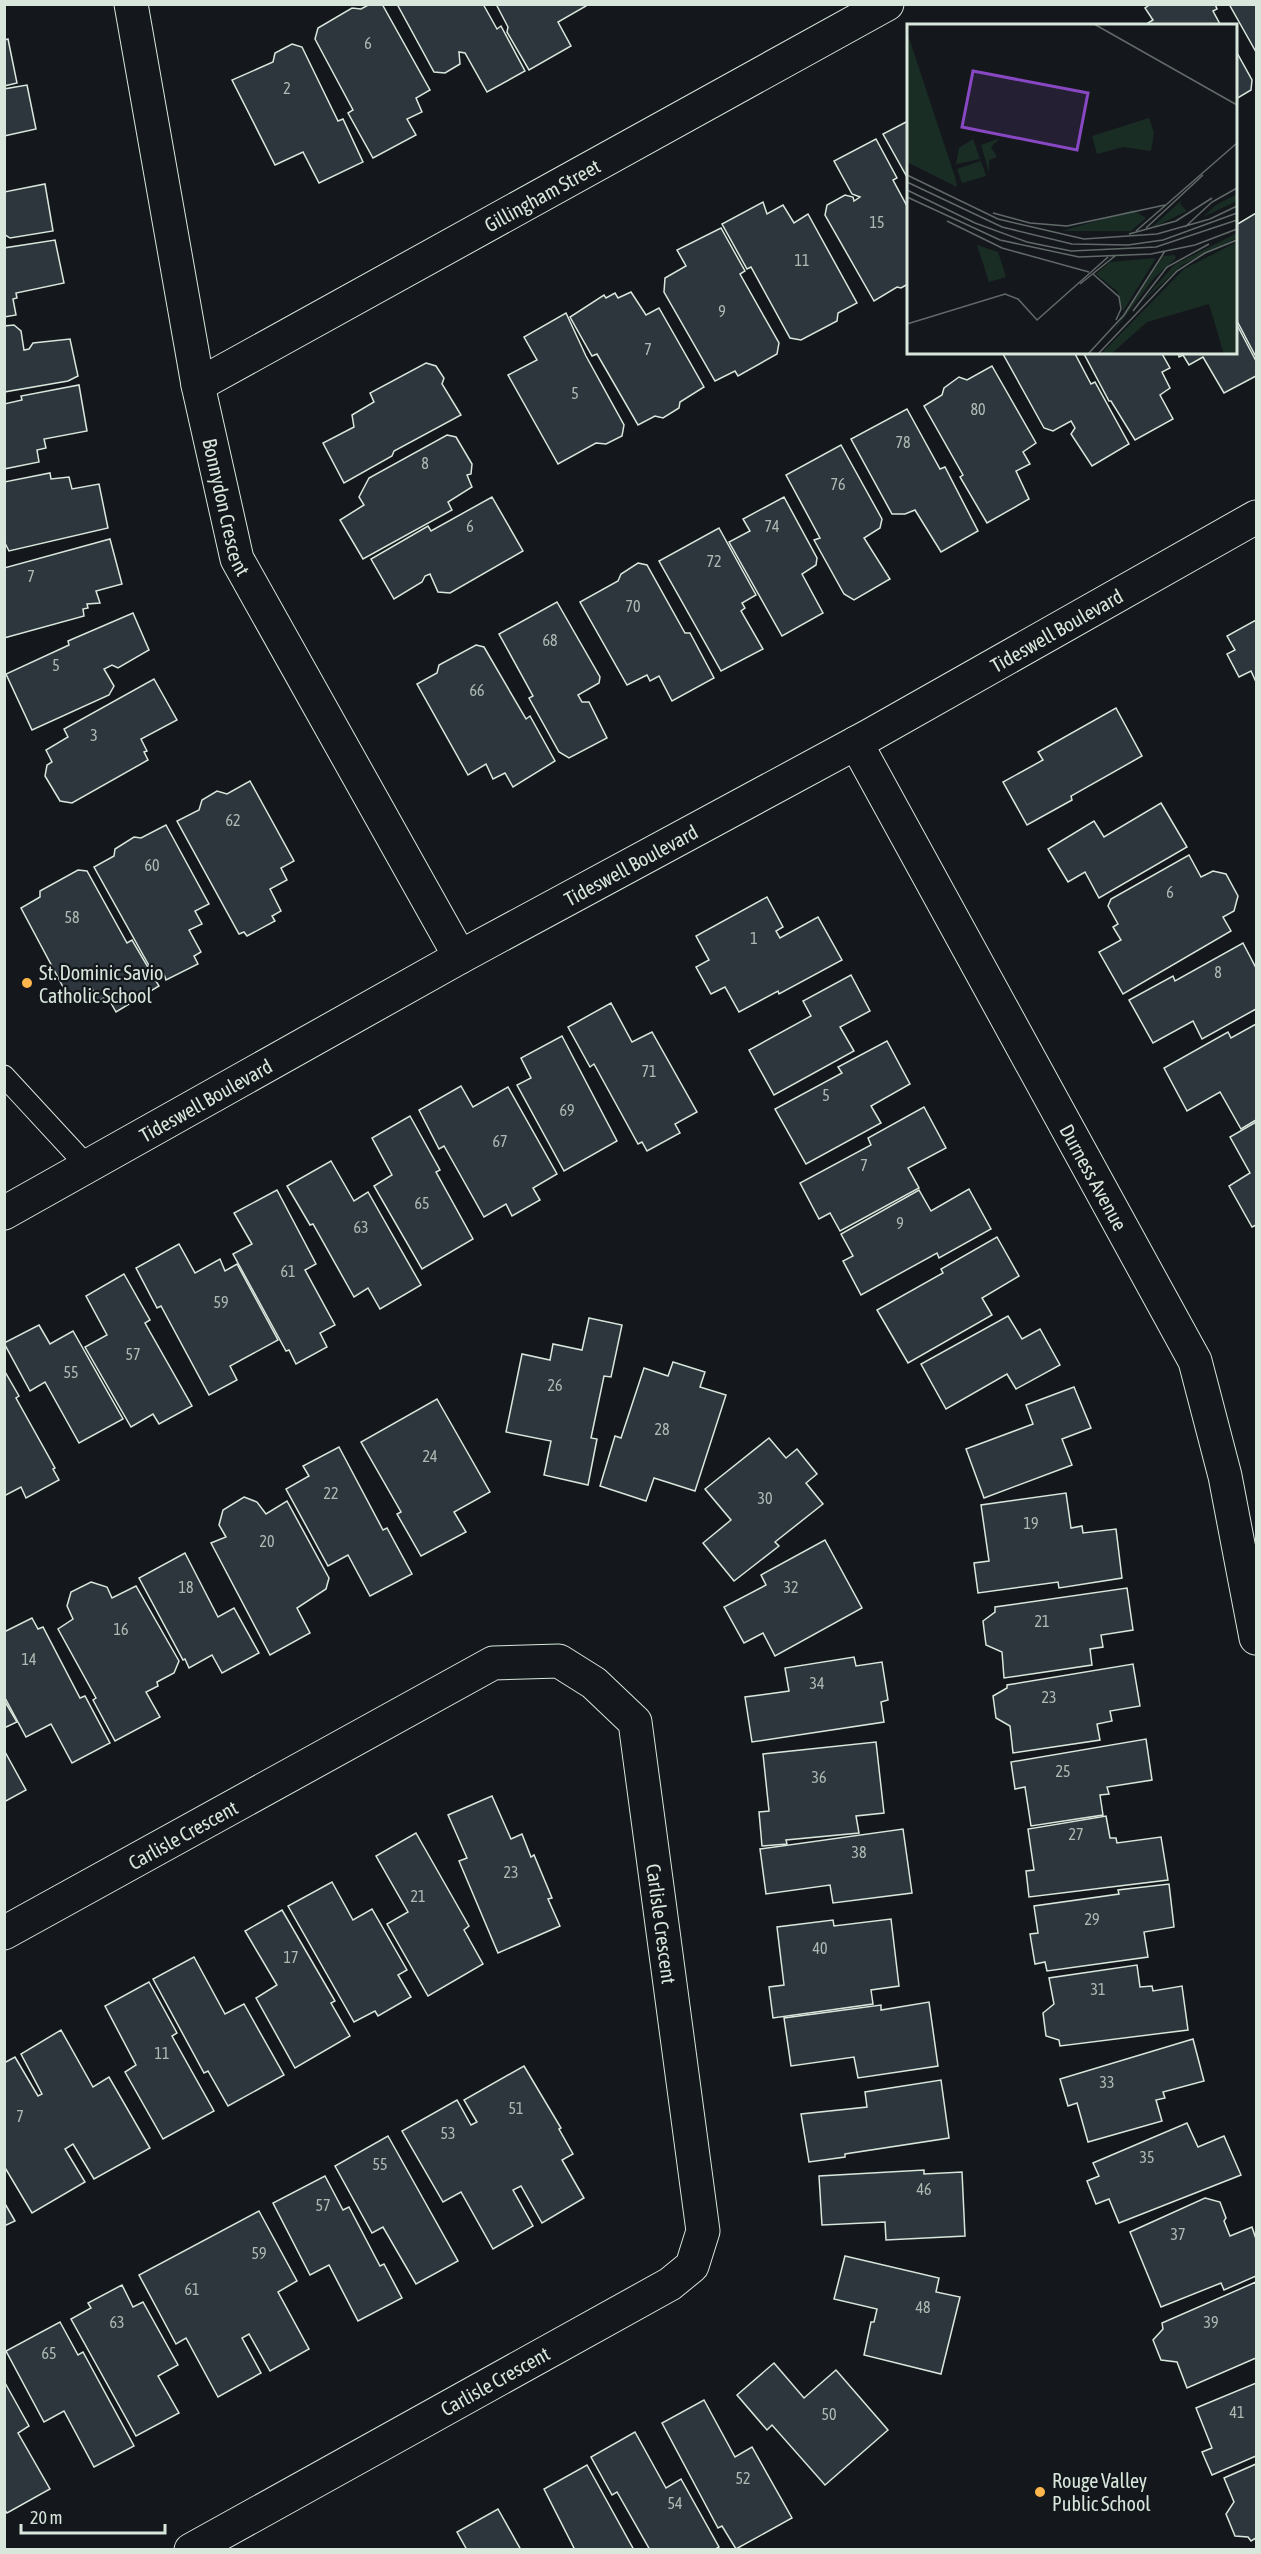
<svg xmlns="http://www.w3.org/2000/svg" width="1261" height="2554" viewBox="0 0 1261 2554" font-family="'Asap Condensed',sans-serif">
  <style>
    .building { fill: #2c363c; stroke: #d8e6dc; stroke-width: 1.5 }
    .lines { fill: none; stroke-linecap: round; stroke-linejoin: round }
    .lane-casing { stroke: #d8e6dc; stroke-width: 23 }
    .street-casing { stroke: #d8e6dc; stroke-width: 35 }
    .lane { stroke: #14181c; stroke-width: 21 }
    .street { stroke: #14181c; stroke-width: 33 }
    .poi-dot { fill: #ffb74d; stroke: #14181c; stroke-width: 2 }
    .labels { text-anchor: middle; dominant-baseline: central; stroke-width: 4.5; stroke-linejoin: round; paint-order: stroke }
    .number-label { font-size: 16px; fill: #adbab4 }
    .street-label { font-size: 20px; fill: #d8e6dc; stroke: #14181c }
    .poi-label { font-size: 20px; fill: #d8e6dc; stroke: #14181c; text-anchor: start }
    .inset-road { fill: none; stroke: #626a69; stroke-width: 1.5 }
    .view { fill: #8948c3; fill-opacity: 0.15; stroke: #8948c3; stroke-width: 3 }
    .inset-edge { fill: none; stroke: #d8e6dc; stroke-width: 3 }
  </style>
  <rect width="100%" height="100%" fill="#14181c"/>
  <g class="building">
    <polygon points="370,4 382,4 430,90 416,98 422,112 407,119 416,135 373,158 348,113 353,110 315,39 318,28 352,8 361,9"/>
    <polygon points="397,4 483,4 497,29 501,26 525,71 487,92 465,53 459,52 460,64 445,73 434,72"/>
    <polygon points="496,4 585,4 586,6 558,22 571,46 529,70 507,32 508,27"/>
    <polygon points="1151,4 1215,4 1217,9 1213,11 1221,26 1143,26 1153,20 1145,8"/>
    <polygon points="1229,4 1256,4 1256,52"/>
    <polygon points="8,39 17,83 4,86 4,40"/>
    <polygon points="292,44 302,47 338,121 343,119 363,162 319,183 303,152 275,165 232,80 273,62 275,53"/>
    <polygon points="1236,51 1252,80 1251,90 1236,99"/>
    <polygon points="27,85 36,129 4,136 4,89"/>
    <polygon points="908,121 908,176 907,177 883,134"/>
    <polygon points="876,139 897,178 893,180 908,208 908,284 901,288 897,287 874,301 825,215 827,205 845,195 853,197 854,201 860,197 852,194 834,161"/>
    <polygon points="45,184 53,231 10,238 4,234 4,192"/>
    <polygon points="763,202 767,214 783,205 794,223 808,214 857,303 838,313 837,321 801,340 790,338 751,267 747,269 722,224"/>
    <polygon points="1256,213 1256,357 1236,319 1236,225"/>
    <polygon points="721,228 745,271 740,274 779,343 777,354 738,376 735,371 715,381 664,292 665,278 686,266 677,250"/>
    <polygon points="55,240 64,283 16,293 17,298 13,299 16,315 4,317 4,248"/>
    <polygon points="631,292 646,315 659,308 704,387 680,402 679,408 663,418 655,416 638,425 597,354 592,356 570,317 604,295 606,298 615,293 618,298"/>
    <polygon points="566,313 586,356 624,425 622,436 606,444 596,443 558,464 508,375 537,360 524,337"/>
    <polygon points="1236,323 1256,361 1256,376 1224,393 1203,357 1189,365 1183,355 1179,357 1178,352 1236,352"/>
    <polygon points="14,325 21,331 24,350 29,349 33,343 70,339 78,376 68,381 4,392 4,326"/>
    <polygon points="1006,352 1074,352 1091,384 1095,382 1129,444 1092,466 1071,434 1075,428 1071,421 1053,431 1044,428 1003,354"/>
    <polygon points="1083,352 1161,352 1170,368 1162,372 1170,388 1160,395 1173,419 1135,440 1111,401 1109,401"/>
    <polygon points="426,363 436,366 444,378 442,384 461,415 394,451 392,456 344,483 323,443 354,427 352,415 374,402 370,393"/>
    <polygon points="992,366 1036,443 1023,452 1030,464 1016,471 1029,499 987,523 960,477 963,475 924,406 942,395 944,388 959,377 967,380"/>
    <polygon points="79,385 87,431 44,439 46,448 37,450 39,462 4,469 4,404 22,400 21,396"/>
    <polygon points="907,409 940,469 945,467 978,531 941,552 915,510 905,514 892,514 851,439"/>
    <polygon points="447,435 456,437 472,464 471,474 467,475 472,487 448,502 452,510 363,559 340,520 364,505 359,497 369,478"/>
    <polygon points="841,445 882,519 880,528 864,538 890,579 854,600 844,594 814,540 820,538 786,475"/>
    <polygon points="50,473 51,479 69,477 72,489 99,484 108,528 9,551 4,541 4,482"/>
    <polygon points="492,497 523,551 450,593 438,592 430,574 425,576 422,582 394,599 371,559 428,526 431,531"/>
    <polygon points="784,497 817,558 816,565 802,574 823,613 782,636 729,542 750,531 743,519"/>
    <polygon points="719,528 756,595 742,603 745,608 741,611 763,649 721,671 659,561"/>
    <polygon points="110,539 122,584 96,591 100,603 87,604 88,608 83,609 84,616 4,638 4,568"/>
    <polygon points="638,563 647,565 685,633 690,633 714,678 672,701 659,676 650,681 647,675 627,685 580,602 618,581 621,574"/>
    <polygon points="557,602 600,677 599,683 578,695 582,702 589,702 607,738 569,758 559,752 529,698 533,696 499,634"/>
    <polygon points="133,613 149,650 118,668 112,665 104,669 114,686 109,695 32,730 6,674 69,645 68,641"/>
    <polygon points="1256,620 1256,682 1251,671 1239,677 1227,654 1235,650 1227,636"/>
    <polygon points="476,645 484,647 526,719 530,716 555,761 513,787 505,773 493,779 486,764 468,775 417,684 437,673 439,665"/>
    <polygon points="154,679 177,720 141,739 147,751 144,752 148,760 72,803 60,801 45,776 47,765 52,762 46,750 68,737 64,729"/>
    <polygon points="1116,708 1142,756 1071,796 1072,800 1027,825 1003,782 1043,760 1038,752"/>
    <polygon points="250,781 294,861 281,868 287,880 270,889 281,911 272,916 275,921 247,936 244,932 239,934 177,821 199,810 202,800 217,791 227,794"/>
    <polygon points="1161,803 1187,847 1099,898 1085,872 1068,882 1048,849 1094,821 1104,837"/>
    <polygon points="166,825 209,904 195,911 202,924 189,930 201,952 194,956 198,964 166,980 164,974 156,978 94,867 114,856 115,849 134,837 141,838"/>
    <polygon points="1189,855 1201,877 1213,871 1226,874 1238,896 1234,911 1223,917 1231,931 1123,994 1099,952 1121,940 1113,927 1118,924 1108,906 1111,899"/>
    <polygon points="78,870 87,871 127,943 132,940 159,986 116,1012 107,996 97,1002 92,988 70,1000 21,908 40,897 40,891"/>
    <polygon points="767,897 783,927 776,931 780,938 818,917 842,960 779,994 778,991 739,1012 725,987 711,994 696,967 709,960 696,936"/>
    <polygon points="1243,943 1256,968 1256,1009 1202,1039 1193,1021 1153,1043 1129,1000 1173,976 1175,981"/>
    <polygon points="851,975 870,1011 840,1027 854,1051 774,1095 749,1050 811,1016 803,1001"/>
    <polygon points="611,1003 632,1042 652,1032 697,1112 675,1124 680,1133 647,1151 642,1142 638,1144 594,1064 590,1067 568,1027"/>
    <polygon points="1256,1024 1256,1120 1241,1129 1220,1092 1187,1111 1164,1068 1228,1032 1231,1038"/>
    <polygon points="562,1036 617,1141 564,1171 517,1085 531,1078 521,1058"/>
    <polygon points="887,1041 910,1084 871,1106 881,1123 806,1164 775,1109 842,1073 838,1067"/>
    <polygon points="461,1086 473,1107 508,1087 557,1174 533,1188 540,1200 512,1216 506,1204 484,1217 444,1146 439,1149 419,1110"/>
    <polygon points="924,1107 946,1148 908,1168 919,1188 840,1231 830,1213 819,1219 800,1183 871,1145 868,1138"/>
    <polygon points="410,1116 440,1170 436,1172 473,1239 422,1269 374,1186 392,1175 372,1138"/>
    <polygon points="1256,1122 1256,1225 1252,1227 1229,1186 1250,1173 1230,1137"/>
    <polygon points="331,1161 354,1201 368,1192 421,1285 380,1309 368,1288 354,1297 313,1224 310,1225 287,1186"/>
    <polygon points="969,1189 991,1229 939,1258 937,1253 861,1295 843,1261 853,1256 841,1234 919,1190 931,1211"/>
    <polygon points="277,1190 316,1264 305,1270 335,1325 320,1333 327,1347 296,1364 289,1350 286,1351 233,1254 252,1244 234,1213"/>
    <polygon points="997,1237 1019,1276 982,1298 992,1315 908,1363 877,1310 943,1273 941,1269"/>
    <polygon points="179,1244 195,1273 220,1259 225,1271 237,1264 278,1340 230,1366 237,1380 209,1395 161,1306 157,1308 136,1268"/>
    <polygon points="124,1274 150,1320 145,1323 192,1406 159,1424 153,1414 131,1427 85,1347 107,1335 86,1296"/>
    <polygon points="1008,1316 1022,1339 1040,1329 1060,1365 1016,1389 1007,1374 946,1409 921,1364"/>
    <polygon points="589,1318 622,1325 611,1377 604,1376 591,1438 597,1439 588,1485 544,1475 551,1441 506,1432 522,1354 550,1360 553,1344 582,1350"/>
    <polygon points="39,1325 50,1344 73,1331 123,1419 79,1443 45,1382 30,1391 4,1343"/>
    <polygon points="673,1362 705,1372 700,1387 726,1395 695,1491 654,1478 646,1501 600,1486 615,1436 621,1438 644,1368 668,1376"/>
    <polygon points="4,1370 19,1396 16,1398 55,1468 53,1469 59,1480 26,1498 21,1487 4,1496"/>
    <polygon points="1074,1387 1091,1428 1062,1439 1072,1465 984,1498 966,1449 1033,1424 1026,1405"/>
    <polygon points="437,1399 490,1492 454,1512 466,1532 421,1556 397,1514 401,1512 361,1442"/>
    <polygon points="769,1438 786,1458 797,1449 817,1474 806,1483 823,1504 775,1542 779,1546 734,1581 703,1543 731,1520 705,1489"/>
    <polygon points="339,1447 383,1530 387,1528 412,1574 370,1596 348,1555 328,1566 286,1489 309,1476 303,1466"/>
    <polygon points="1066,1493 1071,1528 1082,1526 1083,1533 1116,1529 1122,1578 1059,1588 1058,1582 978,1593 974,1563 989,1561 981,1505"/>
    <polygon points="244,1497 257,1502 266,1514 287,1501 329,1578 326,1589 297,1608 310,1633 270,1655 211,1543 226,1537 219,1525 223,1510"/>
    <polygon points="825,1540 862,1608 775,1656 763,1633 744,1643 724,1607 766,1585 761,1575"/>
    <polygon points="185,1553 218,1617 234,1608 259,1653 222,1673 212,1655 189,1668 185,1659 183,1660 139,1578"/>
    <polygon points="91,1582 107,1587 112,1598 136,1586 179,1661 174,1673 157,1682 158,1686 146,1692 160,1717 115,1741 93,1700 96,1698 58,1629 73,1619 67,1606 71,1592"/>
    <polygon points="1127,1588 1133,1630 1101,1635 1103,1647 1090,1649 1092,1665 1004,1678 1002,1652 986,1645 983,1621 995,1612 995,1607"/>
    <polygon points="32,1618 38,1629 43,1627 80,1698 85,1696 110,1743 72,1763 51,1724 26,1737 4,1696 4,1632"/>
    <polygon points="854,1657 856,1666 882,1662 888,1700 881,1702 884,1722 752,1742 745,1697 789,1691 785,1668"/>
    <polygon points="1133,1664 1140,1706 1110,1711 1112,1721 1097,1724 1100,1740 1013,1753 1010,1726 996,1718 993,1696 1007,1688 1007,1685"/>
    <polygon points="4,1700 17,1722 4,1728"/>
    <polygon points="1146,1739 1152,1780 1107,1787 1109,1794 1100,1795 1103,1815 1031,1826 1025,1787 1015,1789 1011,1762"/>
    <polygon points="876,1742 884,1813 856,1816 859,1833 786,1840 787,1844 762,1846 759,1812 769,1811 763,1754"/>
    <polygon points="4,1750 26,1790 4,1802"/>
    <polygon points="492,1796 511,1839 522,1834 531,1857 534,1855 552,1898 548,1899 560,1926 498,1953 459,1861 467,1858 448,1815"/>
    <polygon points="1106,1816 1110,1838 1116,1838 1117,1843 1161,1837 1168,1880 1029,1897 1026,1871 1034,1870 1028,1829"/>
    <polygon points="903,1829 912,1893 833,1903 830,1885 766,1894 760,1849"/>
    <polygon points="416,1833 469,1926 464,1930 483,1964 428,1996 387,1924 408,1912 376,1856"/>
    <polygon points="332,1882 353,1920 372,1909 407,1970 398,1975 411,1997 378,2016 375,2011 354,2022 288,1906"/>
    <polygon points="1169,1884 1174,1927 1144,1932 1148,1957 1047,1971 1045,1962 1035,1964 1030,1934 1038,1933 1034,1906 1119,1894 1118,1890"/>
    <polygon points="282,1910 335,2001 331,2003 350,2036 295,2068 256,1998 277,1985 245,1931"/>
    <polygon points="891,1919 899,1986 871,1990 873,2004 773,2018 769,1987 784,1985 777,1927 833,1920 834,1926"/>
    <polygon points="194,1957 225,2014 244,2004 284,2075 228,2106 208,2071 204,2073 153,1979"/>
    <polygon points="1137,1965 1140,1987 1152,1986 1153,1991 1182,1986 1188,2030 1060,2046 1059,2040 1046,2036 1043,2013 1054,2004 1049,1978"/>
    <polygon points="149,1982 177,2033 172,2036 214,2111 163,2139 125,2072 136,2065 105,2006"/>
    <polygon points="929,2002 938,2066 858,2078 854,2057 791,2066 784,2018 881,2005 881,2010"/>
    <polygon points="61,2030 93,2087 109,2077 150,2148 94,2179 73,2144 65,2149 85,2182 32,2213 4,2166 4,2063 15,2057 38,2096 42,2094 21,2054"/>
    <polygon points="1193,2039 1204,2081 1163,2092 1165,2098 1156,2100 1162,2121 1088,2142 1077,2103 1068,2106 1060,2079"/>
    <polygon points="524,2066 561,2128 559,2129 573,2154 562,2160 584,2198 542,2223 521,2186 513,2190 533,2226 493,2249 461,2192 443,2202 402,2131 457,2100 471,2125 477,2122 464,2100"/>
    <polygon points="941,2080 949,2138 845,2154 845,2157 809,2162 801,2114 867,2107 865,2092"/>
    <polygon points="1187,2123 1198,2147 1224,2136 1241,2175 1119,2223 1109,2199 1096,2204 1087,2181 1099,2176 1093,2163"/>
    <polygon points="388,2136 458,2261 416,2284 383,2227 372,2233 335,2166"/>
    <polygon points="924,2170 924,2174 962,2172 965,2236 886,2240 885,2222 822,2225 819,2176"/>
    <polygon points="325,2176 343,2210 349,2207 380,2266 384,2264 402,2298 358,2321 329,2265 310,2275 273,2203"/>
    <polygon points="1205,2198 1220,2202 1226,2218 1224,2221 1230,2236 1252,2227 1256,2239 1256,2276 1224,2290 1221,2283 1161,2307 1130,2232"/>
    <polygon points="4,2202 15,2221 4,2226"/>
    <polygon points="259,2211 297,2281 278,2292 309,2349 270,2371 249,2334 242,2338 261,2373 218,2397 186,2338 176,2344 139,2275"/>
    <polygon points="845,2256 939,2278 936,2292 960,2297 941,2374 864,2355 871,2322 874,2322 877,2309 834,2299"/>
    <polygon points="1256,2282 1256,2358 1187,2388 1177,2362 1161,2360 1153,2340 1163,2329 1162,2323"/>
    <polygon points="122,2285 133,2307 143,2302 178,2365 158,2376 179,2413 136,2436 71,2319 91,2308 88,2303"/>
    <polygon points="60,2322 78,2355 83,2352 134,2446 94,2467 64,2411 44,2422 6,2351"/>
    <polygon points="774,2363 804,2398 836,2370 888,2430 825,2485 772,2425 767,2430 737,2395"/>
    <polygon points="4,2381 29,2426 18,2433 50,2489 7,2513 4,2509"/>
    <polygon points="1256,2383 1256,2456 1212,2475 1202,2452 1212,2448 1196,2408"/>
    <polygon points="704,2400 735,2457 752,2447 792,2518 736,2549 722,2526 718,2528 662,2423"/>
    <polygon points="635,2432 666,2488 681,2479 719,2547 714,2550 650,2550 617,2492 612,2495 591,2457"/>
    <polygon points="1256,2464 1256,2538 1251,2541 1248,2537 1235,2536 1226,2514 1234,2502 1224,2478"/>
    <polygon points="587,2465 634,2550 575,2550 544,2489"/>
    <polygon points="498,2509 521,2550 467,2550 457,2532"/>
  </g>
  <g class="lines">
    <defs>
      <polyline id="lane" points="4,1076 88,1167"/>
      <g id="street">
        <path id="s1" d="M131 4 198 385 237 559 460 957"/>
        <path id="s2" d="M198 385 887 4"/>
        <path id="s3" d="M856 743 1195 1361 1225 1476 1256 1638"/>
        <path id="s4" d="M4 1213 460 957 869 736 1256 517"/>
        <path id="s5" d="M4 1933 493 1663 559 1661 594 1683 635 1722 703 2231 692 2266 670 2284 191 2550"/>
      </g>
    </defs>
    <use href="#lane" class="lane-casing"/>
    <use href="#street" class="street-casing"/>
    <use href="#lane" class="lane"/>
    <use href="#street" class="street"/>
  </g>
  <g class="poi-dot">
    <circle cx="27" cy="983" r="6"/>
    <circle cx="1040" cy="2492" r="6"/>
  </g>
  <g class="labels">
    <g class="number-label">
      <text x="368" y="43">6</text>
      <text x="287" y="88">2</text>
      <text x="877" y="222">15</text>
      <text x="802" y="260">11</text>
      <text x="722" y="311">9</text>
      <text x="648" y="349">7</text>
      <text x="575" y="393">5</text>
      <text x="978" y="409">80</text>
      <text x="903" y="442">78</text>
      <text x="425" y="463">8</text>
      <text x="838" y="484">76</text>
      <text x="470" y="526">6</text>
      <text x="772" y="526">74</text>
      <text x="714" y="561">72</text>
      <text x="31" y="576">7</text>
      <text x="633" y="606">70</text>
      <text x="550" y="640">68</text>
      <text x="56" y="665">5</text>
      <text x="477" y="690">66</text>
      <text x="94" y="735">3</text>
      <text x="233" y="820">62</text>
      <text x="152" y="865">60</text>
      <text x="1170" y="892">6</text>
      <text x="72" y="917">58</text>
      <text x="754" y="938">1</text>
      <text x="1218" y="972">8</text>
      <text x="649" y="1071">71</text>
      <text x="826" y="1095">5</text>
      <text x="567" y="1110">69</text>
      <text x="500" y="1141">67</text>
      <text x="864" y="1165">7</text>
      <text x="422" y="1203">65</text>
      <text x="900" y="1223">9</text>
      <text x="361" y="1227">63</text>
      <text x="288" y="1271">61</text>
      <text x="221" y="1302">59</text>
      <text x="133" y="1354">57</text>
      <text x="71" y="1372">55</text>
      <text x="555" y="1385">26</text>
      <text x="662" y="1429">28</text>
      <text x="430" y="1456">24</text>
      <text x="331" y="1493">22</text>
      <text x="765" y="1498">30</text>
      <text x="1031" y="1523">19</text>
      <text x="267" y="1541">20</text>
      <text x="186" y="1587">18</text>
      <text x="791" y="1587">32</text>
      <text x="1042" y="1621">21</text>
      <text x="121" y="1629">16</text>
      <text x="29" y="1659">14</text>
      <text x="817" y="1683">34</text>
      <text x="1049" y="1697">23</text>
      <text x="1063" y="1771">25</text>
      <text x="819" y="1777">36</text>
      <text x="1076" y="1834">27</text>
      <text x="859" y="1852">38</text>
      <text x="511" y="1872">23</text>
      <text x="418" y="1896">21</text>
      <text x="1092" y="1919">29</text>
      <text x="820" y="1948">40</text>
      <text x="291" y="1957">17</text>
      <text x="1098" y="1989">31</text>
      <text x="162" y="2053">11</text>
      <text x="1107" y="2082">33</text>
      <text x="516" y="2108">51</text>
      <text x="20" y="2116">7</text>
      <text x="448" y="2133">53</text>
      <text x="1147" y="2157">35</text>
      <text x="380" y="2164">55</text>
      <text x="924" y="2189">46</text>
      <text x="323" y="2205">57</text>
      <text x="1178" y="2234">37</text>
      <text x="259" y="2253">59</text>
      <text x="192" y="2289">61</text>
      <text x="923" y="2307">48</text>
      <text x="117" y="2322">63</text>
      <text x="1211" y="2322">39</text>
      <text x="49" y="2353">65</text>
      <text x="1237" y="2412">41</text>
      <text x="829" y="2414">50</text>
      <text x="743" y="2478">52</text>
      <text x="675" y="2503">54</text>
    </g>
    <g class="street-label">
      <text stroke="none"><textPath href="#s2" startOffset="393">Gillingham Street</textPath></text>
      <text stroke="none"><textPath href="#s1" startOffset="512">Bonnydon Crescent</textPath></text>
      <text stroke="none"><textPath href="#s4" startOffset="1203">Tideswell Boulevard</textPath></text>
      <text stroke="none"><textPath href="#s4" startOffset="717">Tideswell Boulevard</textPath></text>
      <text stroke="none"><textPath href="#s4" startOffset="231">Tideswell Boulevard</textPath></text>
      <text stroke="none"><textPath href="#s3" startOffset="495">Durness Avenue</textPath></text>
      <text stroke="none"><textPath href="#s5" startOffset="204">Carlisle Crescent</textPath></text>
      <text stroke="none"><textPath href="#s5" startOffset="926">Carlisle Crescent</textPath></text>
      <text transform="translate(495 2381) rotate(-29)">Carlisle Crescent</text>
    </g>
    <g class="poi-label">
      <text x="39" y="972">St. Dominic Savio<tspan x="39" dy="23">Catholic School</tspan></text>
      <text x="1052" y="2480">Rouge Valley<tspan x="1052" dy="23">Public School</tspan></text>
    </g>
  </g>
  <g transform="translate(907 24)">
    <rect width="330" height="330" fill="#14181c"/>
    <path d="M0 8 48 153 50 163 0 138ZM242 94 247 109 244 127 216 123 190 130 185 112ZM93 114 84 123 90 133 82 136V148L74 121ZM66 115 73 135 49 140 52 124ZM74 137 79 152 55 159 50 145ZM330 170V177L296 193 309 181ZM275 176 273 180 280 187 243 205ZM226 186 239 194 224 207H155ZM330 209V214L275 241 234 279 267 241ZM330 218V330H317L302 280 240 298 204 330H194L277 245ZM70 221 91 228 99 253 82 258ZM267 231 269 234 247 254 202 314 256 232ZM249 234 216 287 211 268 189 250 203 238Z" fill="#1a2d24"/>
    <path class="inset-road" d="M187 0 330 81M0 151 91 195 177 215 250 210 303 195 330 182M0 158 95 203 165 220 221 221 256 216 330 189M0 166 68 199 120 218 164 227 249 223 330 196M0 173 93 216 172 233 244 230 288 221 330 205M86 189 123 199 160 202 258 181M40 197 95 224 182 248M278 203 305 178 330 164M239 204 296 151M229 207 330 119M222 210 269 197 305 174M186 250 212 273 214 285 209 296M173 260 208 232M226 287 260 243 302 220M0 300 98 270 111 275 130 296 201 233M181 330 217 291 258 227M191 330 270 247 298 229 330 216"/>
    <path class="view" d="M66 47 181 69 170 126 55 103Z"/>
    <rect width="330" height="330" class="inset-edge"/>
  </g>
  <rect width="1261" height="2554" fill="none" stroke="#d8e6dc" stroke-width="12"/>
  <path d="M21 2524v9h144v-9" fill="none" stroke="#d8e6dc" stroke-width="3"/>
  <text x="30" y="2524" font-size="18" fill="#d8e6dc" stroke="#14181c" stroke-width="4.5" paint-order="stroke">20 m</text>
</svg>
